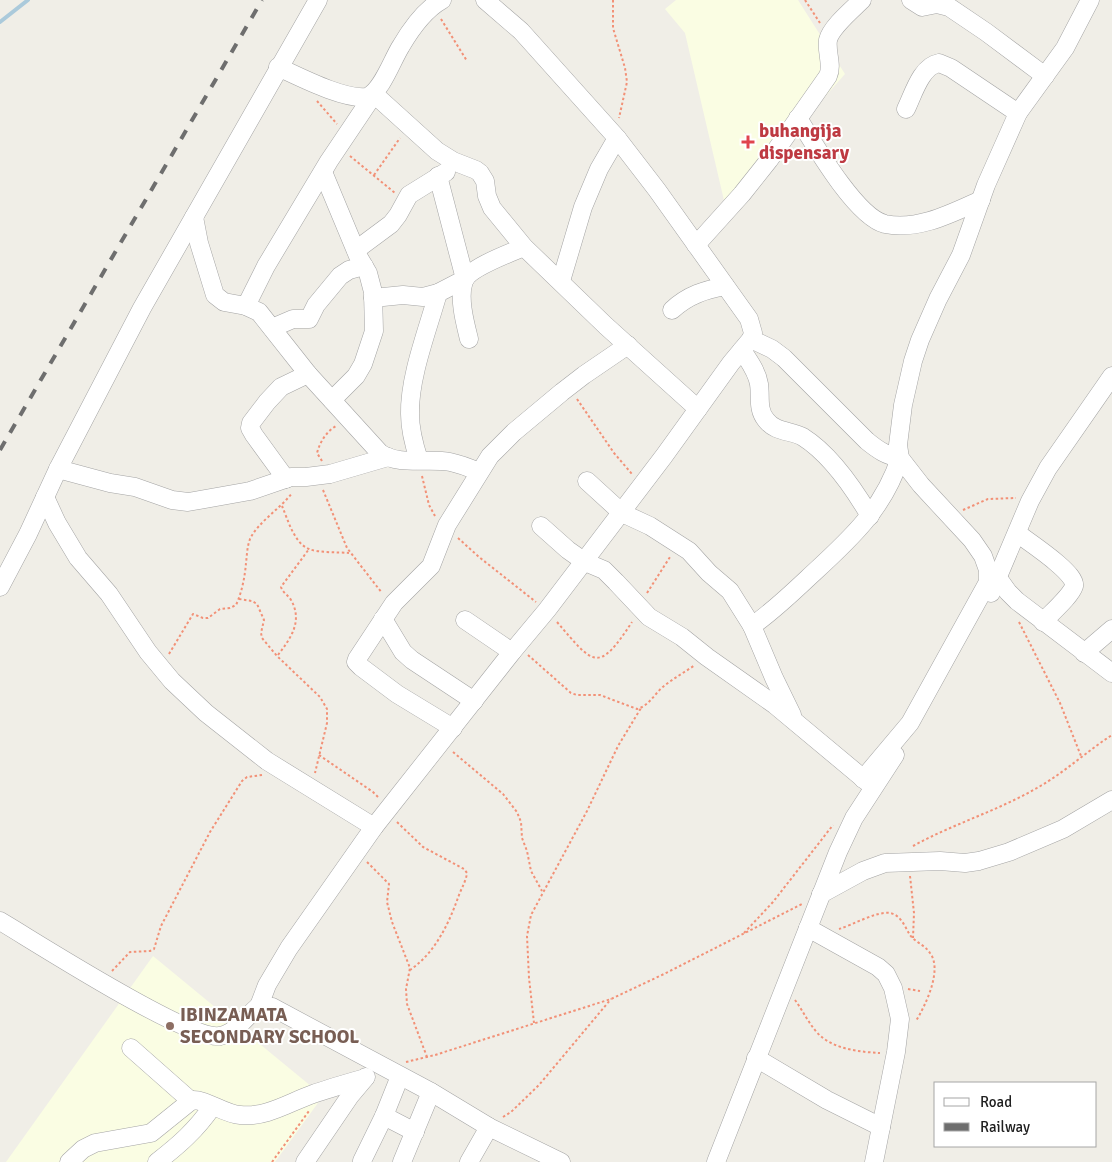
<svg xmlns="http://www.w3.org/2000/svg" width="1112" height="1162" viewBox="0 0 1112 1162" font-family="Signika,sans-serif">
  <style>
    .education { fill: #fafde3 }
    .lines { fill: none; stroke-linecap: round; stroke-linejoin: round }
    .stream { stroke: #abcadb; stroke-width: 4 }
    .minor-casing { stroke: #a4a4a4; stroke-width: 19 }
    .path { stroke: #f29177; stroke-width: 2; stroke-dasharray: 2.5 2.5; stroke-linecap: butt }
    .minor { stroke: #fff; stroke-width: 18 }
    .rail { stroke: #6e6e6e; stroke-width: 4; stroke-dasharray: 10 10; stroke-linecap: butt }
    .health-dot { fill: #e0444e; stroke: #fff; stroke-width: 2 }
    .education-dot { fill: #8d6e63; stroke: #fff; stroke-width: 2 }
    .labels { text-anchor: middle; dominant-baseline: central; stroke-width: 4; stroke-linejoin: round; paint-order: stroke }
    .health-label { font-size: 19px; font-weight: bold; fill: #be3a42; stroke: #fff; text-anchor: start }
    .education-label { font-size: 19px; font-weight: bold; fill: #785e54; stroke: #fff; text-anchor: start }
  </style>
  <rect width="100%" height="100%" fill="#f0eee7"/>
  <g class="education">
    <polygon points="676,0 798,0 845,74 726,209 685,33 665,9"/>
    <polygon points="153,956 323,1096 275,1162 6,1162"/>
  </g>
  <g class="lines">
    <polyline class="stream" points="0,22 28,0"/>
    <defs>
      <g id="minor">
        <polyline points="911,0 922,7 937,4 949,7 986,32 1045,76"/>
        <path d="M278 67C300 77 344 100 367 97 382 91 392 60 401 46 411 29 424 10 442 0"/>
        <path d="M906 109C913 95 921 66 939 63L951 68 1018 113"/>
        <path d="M798 118C814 144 856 217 885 224 918 231 952 213 981 200"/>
        <polyline points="323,172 358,256 368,273 373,292 374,331 363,364 356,376 332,400"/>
        <path d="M194 217 199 243 215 295 224 302 246 306 259 312 308 374 380 453C399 466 428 458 450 462 460 464 470 468 479 472"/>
        <path d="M696 245 742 194 769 160 828 76C833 65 826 52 828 40 831 27 853 9 862 0"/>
        <polyline points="356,250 391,224 398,215 409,195 446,172"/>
        <polyline points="561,281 583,207 599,169 617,138"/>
        <polyline points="373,298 403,295 423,297 438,293 465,279 438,176"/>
        <polyline points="246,306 266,266 329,161 374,94 437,151 453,161 476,170 480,173 485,181 487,196 492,208 524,247 606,326 698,409"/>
        <path d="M672 310C688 295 705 290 725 286"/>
        <polyline points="272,328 293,319 309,319 316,305 340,276 349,270 364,266"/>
        <path d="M469 339C465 323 458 297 464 281 469 268 510 253 524 247"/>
        <path d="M751 339 772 349 784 358 867 441C878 450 887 456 900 458 883 511 847 542 808 578 790 595 772 612 752 626"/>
        <path d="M742 350C748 360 757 371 759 384 761 397 757 409 766 420 776 433 791 430 803 437 830 454 854 489 870 516"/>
        <path d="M419 460C414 445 410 430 410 414 409 377 428 329 438 293"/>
        <polyline points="58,469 110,483 135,487 172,500 188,502 250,491 291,477 306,477 330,474 388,457"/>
        <polyline points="286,479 254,435 250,428 251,423 267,402 281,387 308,374"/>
        <polyline points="587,481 622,513 650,526 689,551 709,573 730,591 752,626 774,678 792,715"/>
        <polyline points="45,497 57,523 78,558 109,594 148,652 172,681 206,713 267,761 374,827"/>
        <polyline points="541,526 568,550 585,562 604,570 616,582 649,617 682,637 707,657 775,705 871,785"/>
        <path d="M1017 533C1027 541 1077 573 1074 586 1071 596 1050 614 1043 622"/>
        <polyline points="998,578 1008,592 1017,601 1112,673"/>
        <polyline points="0,587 28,534 58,469 142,308 318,0"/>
        <polyline points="991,593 1030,501 1048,468 1112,376"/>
        <polyline points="383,619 403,652 412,660 474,701"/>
        <polyline points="465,620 512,652"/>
        <polyline points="1084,653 1112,629"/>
        <polyline points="453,728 397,694 361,667 356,662 357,659 394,603 431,566 447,525 490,456 514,432 562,392 584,375 628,345"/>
        <polyline points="863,779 910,723 988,582 988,570 983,556 972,540 921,485 900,458 898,445 903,405 913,361 920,340 938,299 961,255 986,185 1018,113 1065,48 1090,0"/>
        <polyline points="821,894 863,871 885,863 940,861 965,863 979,861 1009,852 1063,829 1112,800"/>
        <path d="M0 921C34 941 189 1041 220 1036 235 1034 247 1015 259 1006L272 1007 431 1092 489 1127 561 1162"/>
        <polyline points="808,928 878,967 886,974 893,988 900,1019 896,1052 874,1162"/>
        <polyline points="259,1006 267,985 289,948 374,827 512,652 547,610 664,456 731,363 751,339 753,333 749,319 657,190 617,138 521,31 485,0"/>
        <polyline points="131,1048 191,1101"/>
        <polyline points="756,1058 827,1100 881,1127"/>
        <polyline points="384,1116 415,1132"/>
        <polyline points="362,1161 384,1116 400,1076"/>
        <path d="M69 1162 83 1149 95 1143 151 1133 192 1100C206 1099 224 1114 240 1115 266 1118 290 1102 313 1094 330 1088 348 1083 365 1078"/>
        <path d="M157 1162C179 1145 196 1130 212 1107"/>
        <polyline points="305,1162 350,1096 366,1077"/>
        <polyline points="402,1162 431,1092"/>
        <polyline points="469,1162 489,1127"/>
        <polyline points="716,1162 838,852 854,818 895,755"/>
      </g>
    </defs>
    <use href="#minor" class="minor-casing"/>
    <g class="path">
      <polyline points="613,0 613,28 625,68 627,82 619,118"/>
      <polyline points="805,0 820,23"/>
      <polyline points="441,19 467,61"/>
      <polyline points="317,101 337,124"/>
      <polyline points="350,156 395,193"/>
      <polyline points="374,175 400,138"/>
      <polyline points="577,399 614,453 632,474"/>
      <path d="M322 461 317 453C320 442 326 432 336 426"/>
      <polyline points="422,476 429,505 435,516"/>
      <polyline points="323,490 347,548 382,593"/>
      <path d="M282 506C288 520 294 543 309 549 319 553 338 552 349 553"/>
      <polyline points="963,510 988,499 1016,498"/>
      <polyline points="458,538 479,557 536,602"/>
      <polyline points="647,593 670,557"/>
      <polyline points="239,599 252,601 257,604 264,620 261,633 262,638 277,656 320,697 327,709 327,723 315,773"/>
      <path d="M557 622C594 665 598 674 632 622"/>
      <polyline points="1019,622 1060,703 1081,756"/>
      <path d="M169 654 193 614 203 618H208L220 609 230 608 236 605C242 592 245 576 246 563 247 555 247 547 250 539 258 522 280 509 292 493"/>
      <path d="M278 655C291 638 303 621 291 600 288 595 283 593 281 587L309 549"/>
      <path d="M528 655 571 693 577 695H600L637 709C649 706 655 693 664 686 674 678 685 672 695 665"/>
      <polyline points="453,752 503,794 517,812 521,822 522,838 527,851 531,871 542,891"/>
      <polyline points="319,755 373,792 379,798"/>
      <path d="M397 822 423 847 464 869 467 873C466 881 462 887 459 895 449 923 436 952 410 970"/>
      <path d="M913 846C953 824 997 811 1037 788 1064 773 1087 751 1112 735"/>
      <polyline points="367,862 389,884 387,902 392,922 410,968 406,989 407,1004 427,1057"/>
      <polyline points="910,876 914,913 913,938"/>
      <path d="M839 929C853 925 876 911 890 913 901 915 905 927 910 935 916 943 925 945 930 953 943 970 925 1006 916 1021"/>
      <polyline points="744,933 773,902 833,825"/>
      <polyline points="112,971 130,952 150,951 154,949 161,926 186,878 210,832 242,781 247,777 262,775"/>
      <polyline points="908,989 920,991"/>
      <path d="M795 1000C804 1012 811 1029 823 1038 839 1050 862 1052 880 1053"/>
      <polyline points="534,1023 529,978 527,936 531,915 587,811 618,746 641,708"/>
      <polyline points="406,1062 435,1055 611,999 664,974 802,904"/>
      <polyline points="503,1117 511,1112 539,1085 611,999"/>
      <polyline points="272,1162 309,1111"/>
    </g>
    <use href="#minor" class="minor"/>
    <polyline class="rail" points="0,450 262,0"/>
  </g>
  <path class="health-dot" d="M745.5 134.5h5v5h5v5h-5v5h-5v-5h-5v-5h5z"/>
  <circle class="education-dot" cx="170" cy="1026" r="5"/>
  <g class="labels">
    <g class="health-label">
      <text x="759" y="131">buhangija<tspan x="759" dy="22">dispensary</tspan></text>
    </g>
    <g class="education-label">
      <text x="180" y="1015">IBINZAMATA<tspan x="180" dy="22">SECONDARY SCHOOL</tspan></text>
    </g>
  </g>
  <rect x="934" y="1082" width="162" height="65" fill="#ffffff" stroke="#a6a6a6"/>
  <rect x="944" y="1098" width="25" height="8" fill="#ffffff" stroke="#a6a6a6"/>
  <text x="980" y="1107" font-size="15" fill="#202020">Road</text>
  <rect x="944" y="1123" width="25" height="8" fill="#6e6e6e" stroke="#a6a6a6"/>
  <text x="980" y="1132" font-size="15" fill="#202020">Railway</text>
</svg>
